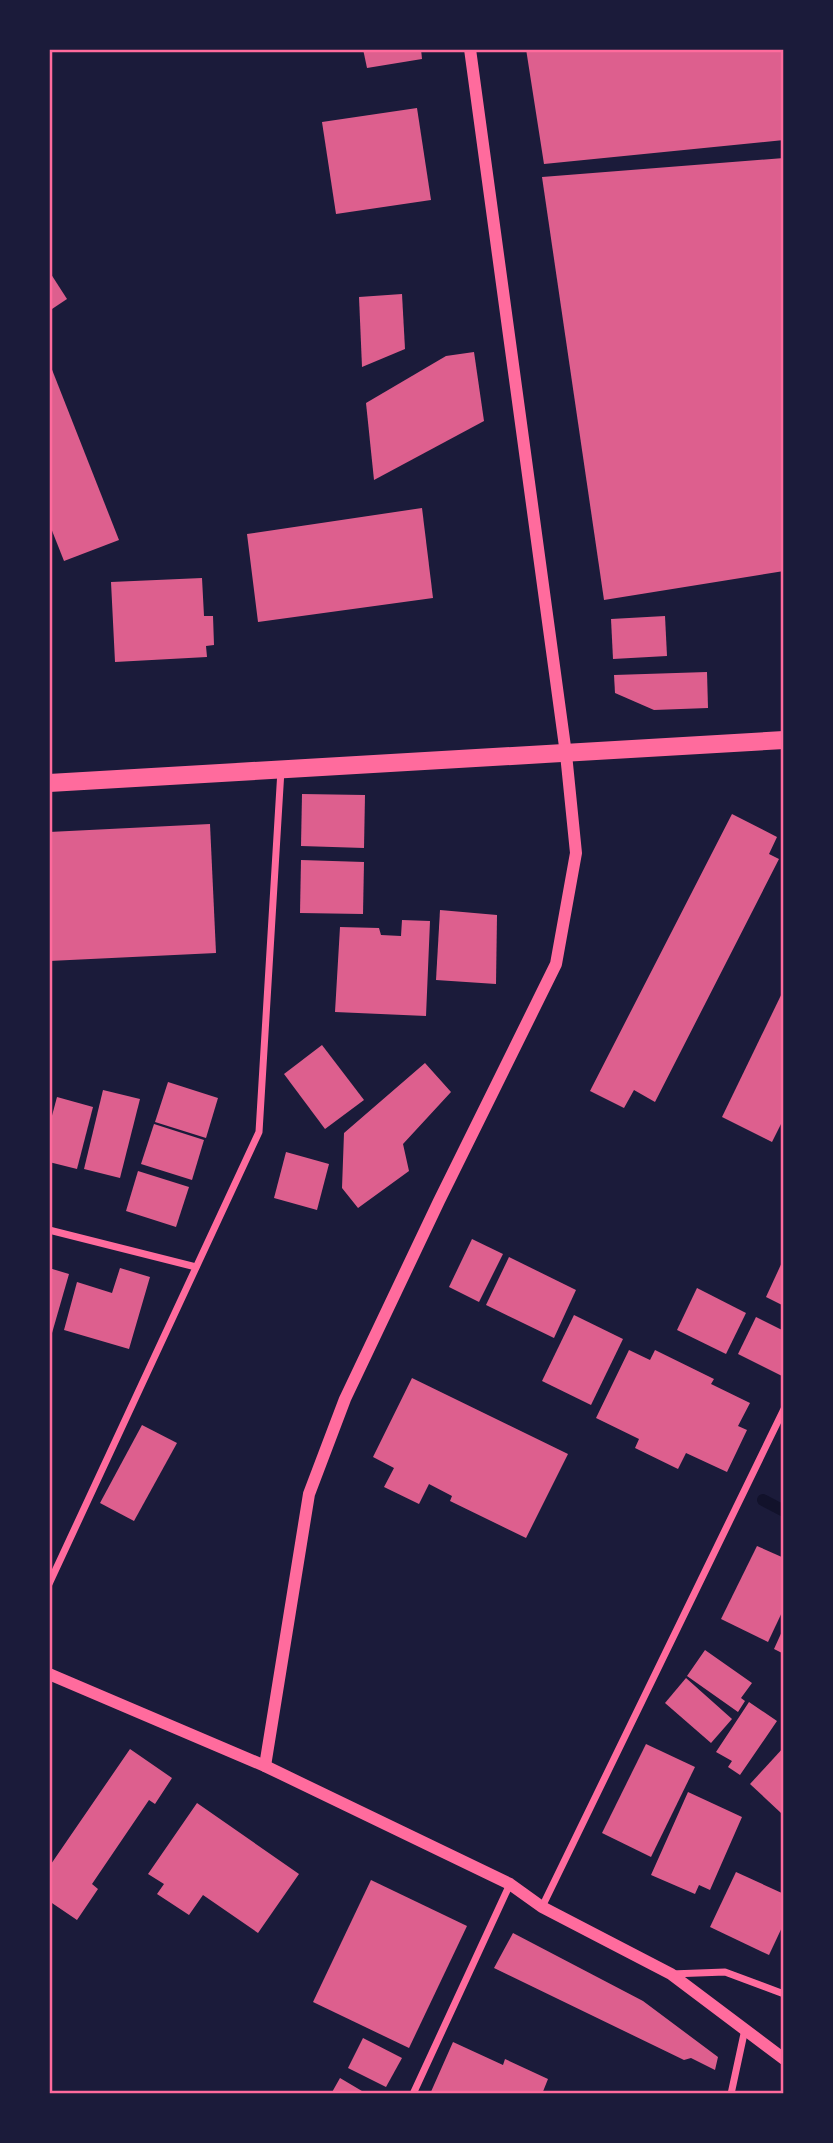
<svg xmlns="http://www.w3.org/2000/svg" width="833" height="2143" viewBox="0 0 833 2143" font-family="'Nunito Sans',sans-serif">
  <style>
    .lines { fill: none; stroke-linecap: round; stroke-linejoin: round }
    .stream { stroke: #12122b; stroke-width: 12 }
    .building { fill: #dd5f8e }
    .minor { stroke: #ff6b9d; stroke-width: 7 }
    .tertiary { stroke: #ff6b9d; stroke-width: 12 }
    .primary { stroke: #ff6b9d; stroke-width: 18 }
    .neatline { fill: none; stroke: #ff6b9d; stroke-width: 2.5 }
  </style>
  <rect width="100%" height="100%" fill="#1b1b3a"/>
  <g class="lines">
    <polyline class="stream" points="763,1500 784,1511"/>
  </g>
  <g class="building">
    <polygon points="363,49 421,49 422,59 367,68"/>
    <polygon points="526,49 784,49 784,140 544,164"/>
    <polygon points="417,108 431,200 336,214 322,122"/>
    <polygon points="784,158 784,571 604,600 542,177"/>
    <polygon points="49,271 67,299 49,311"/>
    <polygon points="402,294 405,349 362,367 359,297"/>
    <polygon points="474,352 484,421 374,480 366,403 446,356"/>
    <polygon points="49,362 119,540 64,561 49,523"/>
    <polygon points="422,508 433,598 258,622 247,534"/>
    <polygon points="202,578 204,616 213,616 214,645 206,646 207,657 115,662 111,582"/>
    <polygon points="665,616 667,656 613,659 611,619"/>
    <polygon points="707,672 708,708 654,710 615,693 614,675"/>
    <polygon points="302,794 365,795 364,848 301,846"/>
    <polygon points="732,814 777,837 769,854 779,859 655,1102 634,1090 624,1108 590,1091"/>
    <polygon points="210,824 216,953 49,961 49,832"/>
    <polygon points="301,860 364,862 363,914 300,913"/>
    <polygon points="440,910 497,915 496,984 436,980"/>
    <polygon points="402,920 430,921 426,1016 335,1012 340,927 379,928 381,935 401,936"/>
    <polygon points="784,989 784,1118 772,1142 722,1117"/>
    <polygon points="322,1045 364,1100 325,1129 284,1074"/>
    <polygon points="425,1063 451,1092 403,1144 409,1171 358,1208 342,1188 344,1133"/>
    <polygon points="168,1082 218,1098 206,1138 155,1122"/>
    <polygon points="103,1090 140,1099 120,1178 84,1169"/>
    <polygon points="57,1097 93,1107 77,1169 49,1162 49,1127"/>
    <polygon points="154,1124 204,1140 192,1180 141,1164"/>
    <polygon points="286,1152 329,1164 317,1210 274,1198"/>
    <polygon points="138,1171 189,1187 176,1227 126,1211"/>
    <polygon points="472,1239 503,1254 479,1302 449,1287"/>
    <polygon points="509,1257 576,1290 554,1338 486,1305"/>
    <polygon points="784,1258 784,1306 766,1297"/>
    <polygon points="49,1268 69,1274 50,1340 49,1339"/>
    <polygon points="120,1268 150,1277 129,1349 64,1330 77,1282 112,1293"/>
    <polygon points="697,1288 746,1313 726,1354 677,1330"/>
    <polygon points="574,1315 623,1339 591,1405 542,1381"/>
    <polygon points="756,1317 784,1331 784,1377 738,1354"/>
    <polygon points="629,1350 650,1360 655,1350 714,1379 711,1384 750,1403 738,1426 747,1430 727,1472 686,1453 678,1469 635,1448 639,1439 596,1418"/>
    <polygon points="412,1378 568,1454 526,1538 450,1501 452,1496 429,1484 419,1504 384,1487 394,1468 373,1457"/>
    <polygon points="142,1425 177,1443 134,1521 100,1503"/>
    <polygon points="757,1546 784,1558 784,1608 768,1642 721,1619"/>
    <polygon points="784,1627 784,1654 774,1649"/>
    <polygon points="705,1650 752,1683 741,1698 745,1701 738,1712 687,1676"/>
    <polygon points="686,1678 732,1719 711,1743 665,1703"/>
    <polygon points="749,1702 777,1721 740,1775 728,1767 732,1761 716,1752"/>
    <polygon points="646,1744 695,1767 651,1857 602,1833"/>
    <polygon points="784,1747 784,1810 781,1813 750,1784"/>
    <polygon points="130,1749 172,1778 155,1804 149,1800 92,1884 98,1889 77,1920 49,1901 49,1867"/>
    <polygon points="688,1792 742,1817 710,1890 699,1885 695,1894 651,1875"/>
    <polygon points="197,1803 299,1874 258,1933 203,1895 189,1915 157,1894 164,1884 148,1874"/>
    <polygon points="736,1872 784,1894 784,1923 769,1955 710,1927"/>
    <polygon points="371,1880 467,1926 409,2048 313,2002"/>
    <polygon points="513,1933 643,2001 718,2057 715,2070 691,2058 684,2060 494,1968"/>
    <polygon points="363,2038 402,2058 386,2087 348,2068"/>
    <polygon points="453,2042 503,2065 505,2059 548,2079 542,2094 430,2094"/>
    <polygon points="340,2078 367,2094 331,2094"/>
  </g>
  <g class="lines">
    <g class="minor">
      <polyline points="49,1230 196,1267"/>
      <polyline points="49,1584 259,1132 281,770"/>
      <polyline points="542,1907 784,1409"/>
      <polyline points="671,1974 725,1972 784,1994"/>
      <polyline points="413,2094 510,1884"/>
      <polyline points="731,2094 745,2029"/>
    </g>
    <g class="tertiary">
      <polyline points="49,1674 265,1766 510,1884 542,1907 671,1974 784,2059"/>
      <polyline points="265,1766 309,1494 345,1399 439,1201 556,964 576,853 566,754 470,49"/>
    </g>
    <polyline class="primary" points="49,783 784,740"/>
  </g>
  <rect width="833" height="2143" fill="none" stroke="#1b1b3a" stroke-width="102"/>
  <rect x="51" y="51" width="731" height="2041" class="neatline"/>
</svg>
